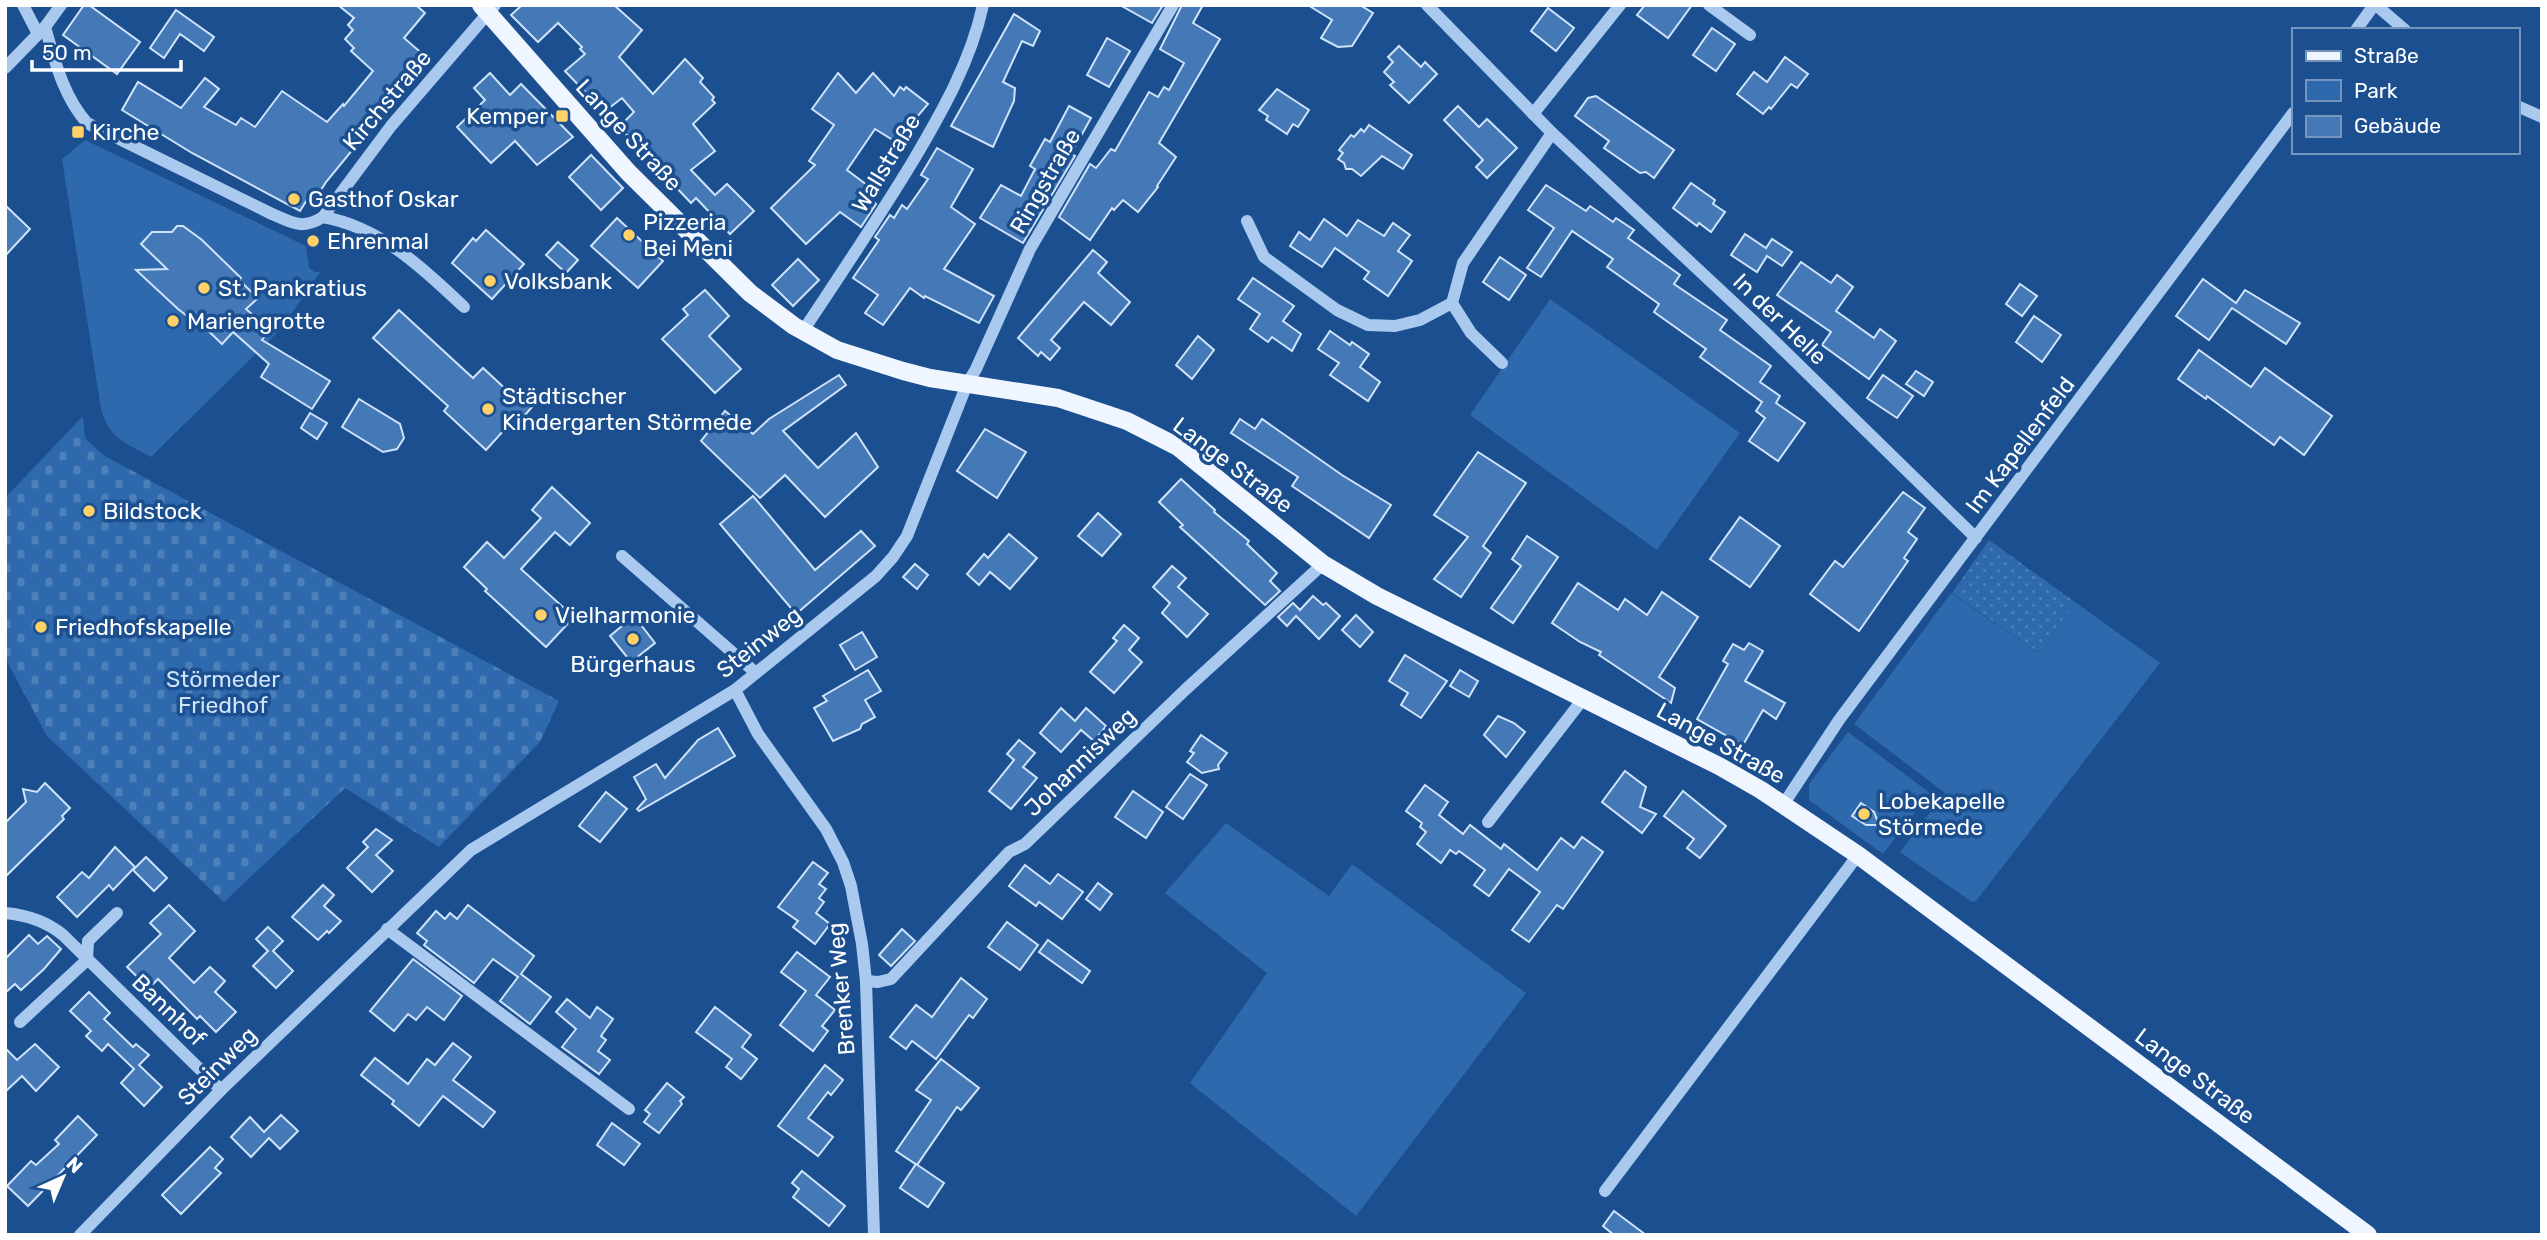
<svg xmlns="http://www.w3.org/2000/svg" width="2547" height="1240" viewBox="0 0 2547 1240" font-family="Rubik,sans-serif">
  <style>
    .green { fill: #2e69ad }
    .cemetery { fill: url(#cemetery-stones) }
    .garden { fill: url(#garden-dots) }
    .building { fill: #4478b7; stroke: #cfe3fa; stroke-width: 2 }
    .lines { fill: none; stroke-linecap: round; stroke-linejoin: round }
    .minor { stroke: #a9c9ee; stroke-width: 12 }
    .major { stroke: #f0f6ff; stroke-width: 18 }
    .poi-dot { fill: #ffd166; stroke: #1b4f8f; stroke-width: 2.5 }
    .labels { text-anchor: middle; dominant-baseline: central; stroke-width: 7; stroke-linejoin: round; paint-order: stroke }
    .street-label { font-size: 23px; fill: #fff; stroke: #1b4f8f }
    .poi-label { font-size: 23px; fill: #fff; stroke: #1b4f8f; text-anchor: start }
    .park-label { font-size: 23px; fill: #cfe3fa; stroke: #1b4f8f }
  </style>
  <defs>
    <pattern id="cemetery-stones" width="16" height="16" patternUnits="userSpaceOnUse" patternTransform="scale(1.75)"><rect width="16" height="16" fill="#2e69ad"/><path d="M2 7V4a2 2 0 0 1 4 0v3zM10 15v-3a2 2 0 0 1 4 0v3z" fill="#4d80b9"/></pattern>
    <pattern id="garden-dots" width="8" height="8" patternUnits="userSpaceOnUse" patternTransform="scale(1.75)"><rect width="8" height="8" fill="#2e69ad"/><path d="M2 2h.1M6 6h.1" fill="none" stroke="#4d80b9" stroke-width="1.8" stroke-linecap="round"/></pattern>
  </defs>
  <rect width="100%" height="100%" fill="#1b4f8f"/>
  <g class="green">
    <path d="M85 140 306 246 309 268 315 272H320L281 329 151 457C125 442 110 440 101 409L62 159Z"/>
    <polygon points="1550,299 1740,433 1657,550 1470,415"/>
    <polygon points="1951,593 2040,654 2075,602 2160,663 1976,901 1972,902 1900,852 1945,793 1854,724"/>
    <polygon points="1848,732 1930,793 1883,854 1809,800 1809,784"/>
    <polygon points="1226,823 1329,896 1352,864 1526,993 1356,1216 1190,1083 1267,973 1165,893"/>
  </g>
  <polygon class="cemetery" points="83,416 85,438 103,455 559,701 540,742 439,847 345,788 224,902 47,736 5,658 5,498"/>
  <polygon class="garden" points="1989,540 2075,602 2040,654 1952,593"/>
  <g class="building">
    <polygon points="84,5 89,5 140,42 117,74 63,35"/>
    <polygon points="338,5 416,5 425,13 404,38 425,56 385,101 390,104 326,182 316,198 310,195 300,211 192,153 122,110 138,82 181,108 205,78 219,89 204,107 236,125 241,118 255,127 282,91 327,122 343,104 344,106 373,71 351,51 354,48 345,39 353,30 348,25 354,18"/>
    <polygon points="522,5 614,5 642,30 619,57 653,94 685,59 703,78 700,82 714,97 712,100 715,103 693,124 715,151 691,170 715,195 727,184 754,211 730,234 696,198 691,203 619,127 634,112 622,98 604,112 565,71 585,54 580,49 582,47 558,23 538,42 511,15"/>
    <polygon points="1120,5 1163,5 1152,23"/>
    <polygon points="1182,5 1203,5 1193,23 1220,39 1159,143 1176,157 1157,186 1158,187 1138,212 1123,200 1114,210 1112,208 1090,240 1059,217 1090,164 1096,168 1111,149 1115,151 1149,92 1158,97 1164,87 1169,90 1184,63 1160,49"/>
    <polygon points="1308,5 1360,5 1373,13 1352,46 1338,47 1321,38 1332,20"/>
    <polygon points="1645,5 1692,5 1668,38 1637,15"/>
    <polygon points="1548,8 1574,28 1556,51 1531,31"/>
    <polygon points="176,10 214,37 204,51 180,34 164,58 150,48"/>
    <polygon points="1014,14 1040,31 1033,46 1022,41 1003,82 1015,88 1014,101 993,147 951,126"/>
    <polygon points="1712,28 1735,44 1716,71 1693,55"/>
    <polygon points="1107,38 1130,51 1109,87 1087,75"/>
    <polygon points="1399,46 1421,67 1425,62 1437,74 1409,103 1390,85 1394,82 1384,72 1393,62 1388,57"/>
    <polygon points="1785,57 1808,74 1797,88 1791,84 1771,109 1769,107 1763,114 1737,94 1754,72 1767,82"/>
    <polygon points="490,73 510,95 521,84 573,137 537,165 515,141 491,163 457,127 485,100 474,88"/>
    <polygon points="838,73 856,93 873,73 894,96 900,87 904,90 906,87 928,104 896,142 875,129 847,170 871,188 867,194 876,204 861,227 840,212 806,244 771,208 815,165 809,161 834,125 812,109"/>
    <polygon points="1277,89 1309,110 1298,127 1293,124 1287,134 1266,120 1268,116 1259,110"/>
    <polygon points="1596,96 1674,150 1654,178 1646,172 1640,173 1604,148 1609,141 1575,116 1588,98"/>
    <polygon points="1069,106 1091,118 1071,154 1075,156 1023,243 980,218 1001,185 1021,196 1035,169 1030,166 1045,139 1050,142"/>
    <polygon points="1458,106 1479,127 1487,119 1517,148 1487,178 1476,167 1483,160 1444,120"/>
    <polygon points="1369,125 1412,155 1403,169 1382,156 1361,176 1352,169 1346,169 1344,163 1338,159 1343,153 1339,150 1351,135 1354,137 1361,129 1364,132"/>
    <polygon points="937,148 973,169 951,207 975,224 944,269 994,296 979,323 925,296 924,298 910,288 883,325 865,313 878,295 853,278 879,240 875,237 890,215 894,218 902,205 907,209 928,179 921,175"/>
    <polygon points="591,155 623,188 601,210 569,177"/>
    <polygon points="1691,183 1715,200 1713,204 1725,212 1711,232 1699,223 1697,226 1673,208"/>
    <polygon points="1546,185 1586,211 1590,206 1613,222 1616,218 1634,230 1628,238 1680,275 1674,284 1727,320 1720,330 1771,366 1760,382 1780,396 1776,403 1805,423 1778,461 1749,441 1765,418 1756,411 1762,402 1700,357 1706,349 1654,312 1659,304 1607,267 1613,259 1572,231 1541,277 1527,268 1554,228 1528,210"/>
    <polygon points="5,205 30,229 5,256"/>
    <polygon points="617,218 663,261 638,288 591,246"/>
    <polygon points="1324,219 1347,236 1358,220 1384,236 1393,223 1410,235 1398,251 1412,261 1388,296 1364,279 1369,272 1335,248 1322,267 1290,246 1299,232 1310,240"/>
    <polygon points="177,226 183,226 202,240 241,278 239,280 258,298 246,309 270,330 262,340 330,381 312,409 261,377 269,364 233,332 222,344 199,322 197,324 178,309 136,270 167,269 141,244 152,232 172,232"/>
    <polygon points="486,230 524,264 492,299 452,263 473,238 476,241"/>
    <polygon points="1745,234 1766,248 1772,239 1792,252 1782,266 1767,256 1757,272 1731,255"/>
    <polygon points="558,242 578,260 566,273 546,255"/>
    <polygon points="1093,250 1107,262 1098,273 1130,302 1111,325 1084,302 1051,340 1060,348 1050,360 1041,352 1038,356 1018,338"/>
    <polygon points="1500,257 1526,275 1509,300 1483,282"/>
    <polygon points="798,259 819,280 793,306 772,285"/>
    <polygon points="1801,262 1831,283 1837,275 1853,287 1836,311 1874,338 1880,329 1896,341 1869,379 1822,345 1831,332 1777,295"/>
    <polygon points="1253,278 1294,306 1283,321 1301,334 1292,351 1272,337 1268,342 1250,329 1260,314 1238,299"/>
    <polygon points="2203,279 2236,303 2245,290 2300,323 2286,344 2232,308 2209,340 2176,316"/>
    <polygon points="2020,284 2037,296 2022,316 2006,304"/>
    <polygon points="705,290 729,316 709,336 741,369 715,393 662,339 688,315 683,309"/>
    <polygon points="399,310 473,378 483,368 511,394 514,390 532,407 519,422 515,418 486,450 444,411 448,406 373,338"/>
    <polygon points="2034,316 2061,335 2042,362 2016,342"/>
    <polygon points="1330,331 1350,345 1352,342 1369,354 1360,367 1380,382 1368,401 1330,375 1339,363 1318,349"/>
    <polygon points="1198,336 1214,350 1192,379 1176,365"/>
    <polygon points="2199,350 2251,387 2265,368 2332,416 2304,455 2280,437 2274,445 2207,396 2206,399 2178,379"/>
    <polygon points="1916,371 1933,382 1924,396 1906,384"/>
    <polygon points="839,375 846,385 783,431 818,468 856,433 878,467 825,517 785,475 760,498 701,441 725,411 753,434 769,419"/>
    <polygon points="1883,375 1913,396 1897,418 1867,398"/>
    <polygon points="359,399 400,424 404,438 397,449 383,452 342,427"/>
    <polygon points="310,413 327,423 317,439 301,428"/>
    <polygon points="1240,419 1255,429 1262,419 1342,475 1391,505 1369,538 1292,486 1298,477 1231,433"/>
    <polygon points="985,429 1026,452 997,498 957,471"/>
    <polygon points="1478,452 1526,483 1483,546 1491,553 1461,597 1434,579 1468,537 1434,515"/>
    <polygon points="1181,479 1215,510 1214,512 1249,541 1247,544 1277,573 1270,581 1280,591 1265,605 1180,527 1183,525 1159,502"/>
    <polygon points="552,487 590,523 570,545 555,532 521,569 574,617 546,647 485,591 487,589 464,567 487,542 504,558 541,518 532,510"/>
    <polygon points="1903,492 1925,508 1908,532 1917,539 1904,558 1908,561 1859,631 1810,594 1835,561 1843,567"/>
    <polygon points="753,496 815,570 861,531 875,546 796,614 720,524"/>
    <polygon points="1098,513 1121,534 1102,556 1078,536"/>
    <polygon points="1740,517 1780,546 1750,587 1710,559"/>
    <polygon points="1009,534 1037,558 1010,589 990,572 979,585 967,574 984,554 988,558"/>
    <polygon points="1527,536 1558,557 1513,623 1491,608 1521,566 1512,559"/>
    <polygon points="915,564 928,575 917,589 903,577"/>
    <polygon points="1172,566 1186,578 1178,587 1208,614 1187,637 1162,613 1170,603 1153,587"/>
    <polygon points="1578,583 1618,610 1625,599 1647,615 1662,592 1698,617 1659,677 1675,688 1671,703 1599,655 1601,652 1580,642 1552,623"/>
    <polygon points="1313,596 1323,605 1326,603 1340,616 1319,639 1296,616 1287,626 1278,617 1293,603 1300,610"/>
    <polygon points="1356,615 1373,632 1360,647 1342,630"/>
    <polygon points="634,616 655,643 631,662 610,636"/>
    <polygon points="1124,625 1139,638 1129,650 1142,662 1114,693 1090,672 1117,641 1113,638"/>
    <polygon points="862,632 877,657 855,670 840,645"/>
    <polygon points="1749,643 1763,651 1745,681 1785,703 1776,719 1763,710 1743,745 1697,719 1728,664 1723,661 1733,644 1744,650"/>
    <polygon points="1405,655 1447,681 1421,718 1401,705 1408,693 1389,681"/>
    <polygon points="868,670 881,691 865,700 875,717 862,724 860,729 833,741 814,708 827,701 823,696"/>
    <polygon points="1460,670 1478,681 1469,697 1450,686"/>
    <polygon points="1061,708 1075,721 1086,708 1106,726 1094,741 1081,730 1061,752 1040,733"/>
    <polygon points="1498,716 1514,723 1525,732 1506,757 1484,735"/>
    <polygon points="718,728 735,756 639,811 637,809 646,799 634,777 656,764 665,778 698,740"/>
    <polygon points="1201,735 1227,753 1218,765 1219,769 1202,773 1187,762 1194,753 1190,751"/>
    <polygon points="1019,740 1035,753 1023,767 1037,778 1011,809 989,791 1014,760 1007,754"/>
    <polygon points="1625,771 1646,787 1640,807 1656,814 1642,833 1602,802"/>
    <polygon points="1190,774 1207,785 1183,819 1166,807"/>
    <polygon points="45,783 70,808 62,816 64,819 5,877 5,823 26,802 23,789 37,792"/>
    <polygon points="1425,785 1448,802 1439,815 1463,834 1470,825 1501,849 1504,844 1537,870 1561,838 1574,848 1582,837 1603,852 1563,909 1557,905 1529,942 1512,930 1540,892 1509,869 1489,896 1474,885 1485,870 1459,851 1456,854 1450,850 1441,863 1417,844 1426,832 1420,827 1422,823 1406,811"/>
    <polygon points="1133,791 1163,812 1146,838 1115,817"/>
    <polygon points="1683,791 1726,826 1700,858 1687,848 1694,839 1664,816"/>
    <polygon points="606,792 627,809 600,842 579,826"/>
    <polygon points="1861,803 1874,812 1879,825 1866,825 1852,816"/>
    <polygon points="376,829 392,840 376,855 393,871 372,892 347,868 368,847 363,842"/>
    <polygon points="115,847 135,867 113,890 109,885 77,917 57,897 82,872 89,878"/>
    <polygon points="146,857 167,878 154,891 133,870"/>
    <polygon points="813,862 828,873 819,884 826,889 819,898 824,902 816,913 830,924 815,944 793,927 798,921 778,907"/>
    <polygon points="1025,865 1050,884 1058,874 1083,892 1062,919 1039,902 1036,906 1009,886"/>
    <polygon points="1098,883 1112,894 1100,910 1086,899"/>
    <polygon points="323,885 334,895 324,906 341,921 329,933 327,931 318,940 292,917"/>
    <polygon points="169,905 195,931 169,958 194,983 210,967 225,981 215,992 236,1012 216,1032 200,1016 197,1019 158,979 149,988 127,967 161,934 150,923"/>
    <polygon points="468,905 534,956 521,974 551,997 530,1024 500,1001 518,977 493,959 474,983 424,945 427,941 417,933 436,911 445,919 450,913 457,919"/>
    <polygon points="1007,922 1038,945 1020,970 988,947"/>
    <polygon points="268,927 283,941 273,951 293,971 276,988 253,966 268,951 256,939"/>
    <polygon points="902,929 915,941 891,966 879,955"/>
    <polygon points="29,935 38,944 47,936 61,949 44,969 21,990 15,984 5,993 5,959"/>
    <polygon points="1048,940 1090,971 1082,983 1039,952"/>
    <polygon points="797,952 830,977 816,995 835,1010 822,1026 828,1031 813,1051 780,1025 806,991 781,972"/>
    <polygon points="413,959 462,996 444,1020 427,1007 416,1020 408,1014 394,1031 370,1011"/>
    <polygon points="961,978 987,999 973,1018 969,1015 936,1059 912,1041 906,1049 890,1037 916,1005 932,1017"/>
    <polygon points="89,992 110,1013 104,1019 133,1047 136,1044 149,1055 139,1065 162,1087 144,1106 121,1083 134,1069 108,1044 102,1051 86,1036 91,1031 70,1011"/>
    <polygon points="567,999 590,1018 597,1007 613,1019 601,1036 606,1040 598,1051 610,1060 599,1074 562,1047 576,1029 556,1012"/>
    <polygon points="715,1007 751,1035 742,1047 757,1059 741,1079 726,1067 732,1059 696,1032"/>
    <polygon points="453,1043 471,1057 453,1080 495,1112 483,1127 443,1096 419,1126 392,1104 394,1101 361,1075 375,1058 408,1084 427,1059 435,1065"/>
    <polygon points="35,1044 59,1067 36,1091 22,1076 5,1092 5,1048 17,1060"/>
    <polygon points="941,1059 979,1088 961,1110 957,1107 917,1165 896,1151 931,1100 916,1090"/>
    <polygon points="825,1065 843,1080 831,1095 828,1092 808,1118 833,1137 818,1156 778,1126"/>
    <polygon points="667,1083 684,1097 680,1101 682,1104 659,1133 644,1122 650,1114 645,1110"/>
    <polygon points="281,1115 298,1131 280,1149 269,1138 251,1157 231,1137 250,1117 264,1132"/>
    <polygon points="78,1116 97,1135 28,1206 7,1186 31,1161 36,1165 59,1144 55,1140"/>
    <polygon points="612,1123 640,1144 624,1165 597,1145"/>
    <polygon points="210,1147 223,1159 215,1168 221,1173 181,1214 162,1195"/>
    <polygon points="916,1164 944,1183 928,1207 900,1188"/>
    <polygon points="802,1171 845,1206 829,1226 793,1197 799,1189 792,1183"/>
    <polygon points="1614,1211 1646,1235 1614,1235 1603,1226"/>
  </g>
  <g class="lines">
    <g class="minor">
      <polyline points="23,5 38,34"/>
      <polyline points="1427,5 1552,133 1766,333 1976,538"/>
      <polyline points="1709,5 1750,35"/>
      <polyline points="2376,5 2405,30"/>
      <path d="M45 27C55 61 63 96 87 123L272 214C293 223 302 230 323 217L391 126 495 5"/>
      <polyline points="2356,30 2374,5"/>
      <polyline points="5,68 45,27 61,5"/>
      <polyline points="2517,106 2542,117"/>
      <polyline points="1533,114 1620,5"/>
      <path d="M323 217C380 227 423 268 464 307"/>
      <polyline points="1247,221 1264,257 1337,310 1368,325 1395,326 1420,320 1452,303"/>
      <path d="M803 331C840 275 878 219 913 161 942 112 971 61 983 5"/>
      <polyline points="1502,363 1471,333 1452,303 1463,263 1552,133"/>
      <polyline points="622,556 756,673"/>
      <polyline points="735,690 758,734 826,829 843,862 851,886 862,944 866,981 874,1235"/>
      <polyline points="1783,805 1839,720 2293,113"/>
      <polyline points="1488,822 1583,699"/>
      <path d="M5 913C27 915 46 921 63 935L221 1090"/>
      <polyline points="387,929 629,1109"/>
      <polyline points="866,981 878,982 891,979 1009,852 1025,844 1185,690 1323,564"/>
      <polyline points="20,1022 87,960 88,941 117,913"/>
      <polyline points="1605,1191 1858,855"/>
      <polyline points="80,1235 221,1090 471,850 735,690 876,576 893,557 907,536 967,384 976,369 1030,249 1173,5"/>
    </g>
    <polyline class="major" points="481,5 628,172 750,293 794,326 837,350 903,371 930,378 1058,398 1127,421 1178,447 1323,564 1377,596 1719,766 1761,790 1858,855 2368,1235"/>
  </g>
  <g class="poi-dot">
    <rect x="555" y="109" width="14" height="14" rx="3.5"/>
    <rect x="71" y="125" width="14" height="14" rx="3.5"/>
    <circle cx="294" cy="199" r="7"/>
    <circle cx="629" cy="235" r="7"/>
    <circle cx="313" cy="241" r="7"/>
    <circle cx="490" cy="281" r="7"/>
    <circle cx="204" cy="288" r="7"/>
    <circle cx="173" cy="321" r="7"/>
    <circle cx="488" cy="409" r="7"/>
    <circle cx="89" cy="511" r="7"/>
    <circle cx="541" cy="615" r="7"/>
    <circle cx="41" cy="627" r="7"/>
    <circle cx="633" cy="639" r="7"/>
    <circle cx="1864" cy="814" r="7"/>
  </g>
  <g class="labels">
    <g class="street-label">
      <text transform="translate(387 100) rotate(-50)">Kirchstraße</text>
      <text transform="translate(629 135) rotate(47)">Lange Straße</text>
      <text transform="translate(886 163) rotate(-59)">Wallstraße</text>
      <text transform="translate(1045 181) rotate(-60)">Ringstraße</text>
      <text transform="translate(1780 319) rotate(44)">In der Helle</text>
      <text transform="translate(2020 445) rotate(-53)">Im Kapellenfeld</text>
      <text transform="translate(1233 465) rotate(37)">Lange Straße</text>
      <text transform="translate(759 642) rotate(-38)">Steinweg</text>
      <text transform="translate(1721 743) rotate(29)">Lange Straße</text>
      <text transform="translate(1080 762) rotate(-44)">Johannisweg</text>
      <text transform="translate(841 989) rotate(-95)">Brenker Weg</text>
      <text transform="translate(169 1010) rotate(44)">Bannhof</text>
      <text transform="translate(217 1066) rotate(-45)">Steinweg</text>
      <text transform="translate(2195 1076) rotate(37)">Lange Straße</text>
    </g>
    <g class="poi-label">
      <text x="548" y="116" text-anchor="end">Kemper</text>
      <text x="92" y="132">Kirche</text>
      <text x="308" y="199">Gasthof Oskar</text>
      <text x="643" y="222">Pizzeria<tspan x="643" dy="26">Bei Meni</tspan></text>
      <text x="327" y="241">Ehrenmal</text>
      <text x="504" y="281">Volksbank</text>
      <text x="218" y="288">St. Pankratius</text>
      <text x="187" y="321">Mariengrotte</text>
      <text x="502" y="396">Städtischer<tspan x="502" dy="26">Kindergarten Störmede</tspan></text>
      <text x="103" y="511">Bildstock</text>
      <text x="555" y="615">Vielharmonie</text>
      <text x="55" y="627">Friedhofskapelle</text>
      <text x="633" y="664" text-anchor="middle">Bürgerhaus</text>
      <text x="1878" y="801">Lobekapelle<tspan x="1878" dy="26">Störmede</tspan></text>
    </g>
    <g class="park-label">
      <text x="223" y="679">Störmeder<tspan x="223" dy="26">Friedhof</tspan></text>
    </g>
  </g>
  <rect width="2547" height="1240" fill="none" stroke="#ffffff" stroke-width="14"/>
  <rect x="2292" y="28" width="228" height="126" fill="#1b4f8f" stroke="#7695bc" stroke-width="2"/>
  <rect x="2306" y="51" width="35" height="10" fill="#f0f6ff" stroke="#7695bc" stroke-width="2"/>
  <text x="2354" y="63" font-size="21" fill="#ffffff">Straße</text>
  <rect x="2306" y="80" width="35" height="21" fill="#2e69ad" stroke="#7695bc" stroke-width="2"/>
  <text x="2354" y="98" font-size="21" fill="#ffffff">Park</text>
  <rect x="2306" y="116" width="35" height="21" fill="#4478b7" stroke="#7695bc" stroke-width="2"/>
  <text x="2354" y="133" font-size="21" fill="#ffffff">Gebäude</text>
  <g transform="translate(63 1177) rotate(44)" stroke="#1b4f8f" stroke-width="5" paint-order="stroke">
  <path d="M0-5L12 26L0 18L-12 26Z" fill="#ffffff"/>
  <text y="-10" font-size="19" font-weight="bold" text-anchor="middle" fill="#ffffff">N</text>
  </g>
  <path d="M32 60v10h149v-10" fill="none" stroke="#ffffff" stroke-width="3.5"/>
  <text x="42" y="60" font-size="21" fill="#ffffff" stroke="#1b4f8f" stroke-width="5" paint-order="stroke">50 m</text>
</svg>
